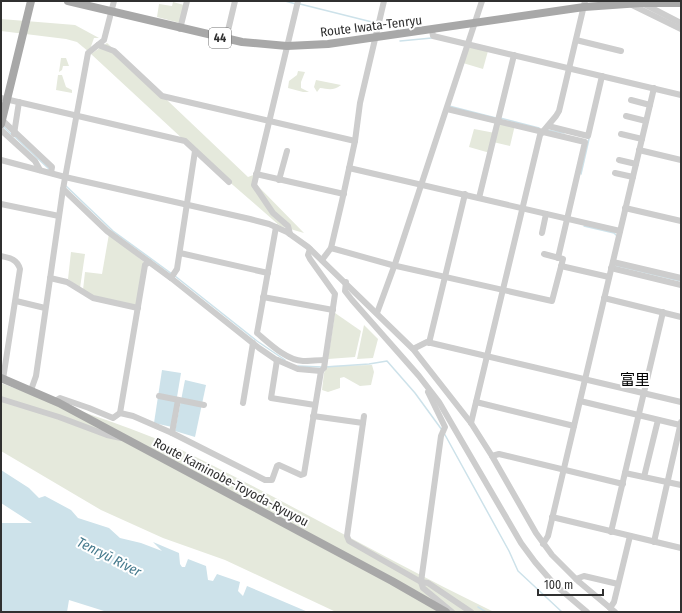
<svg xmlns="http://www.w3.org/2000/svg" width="682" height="613" viewBox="0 0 682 613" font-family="'Fira Sans Condensed','Noto Sans JP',sans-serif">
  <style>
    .green { fill: #e5e9dc }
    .water { fill: #cde2ea }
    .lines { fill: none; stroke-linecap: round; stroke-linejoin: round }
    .stream { stroke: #cde2ea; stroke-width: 1.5 }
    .minor { stroke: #cdcdcd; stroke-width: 6 }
    .major { stroke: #a8a8a8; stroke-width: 8 }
    .labels { text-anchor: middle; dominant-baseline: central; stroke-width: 4; stroke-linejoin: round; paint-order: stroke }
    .shield { fill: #fff; stroke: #6e6e6e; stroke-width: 1 }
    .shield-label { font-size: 12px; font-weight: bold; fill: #303030 }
    .street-label { font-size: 13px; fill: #303030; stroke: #fff }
    .water-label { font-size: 14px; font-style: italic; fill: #44798c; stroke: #fff }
    .quarter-label { font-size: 15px; fill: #000; stroke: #fff }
  </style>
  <rect width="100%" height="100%" fill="#fff"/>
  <g class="green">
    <polygon points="173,2 184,5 180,23 157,17 159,4 172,6"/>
    <polygon points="1,19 75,25 99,38 94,38 89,52 77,42 66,39 1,31"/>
    <polygon points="107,43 248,177 256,174 255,183 304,233 280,226 226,179 91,54"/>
    <polygon points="469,45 488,51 483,69 463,63"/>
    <polygon points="61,58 66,58 69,66 63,66 62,70 59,72"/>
    <polygon points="298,71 305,72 301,82 301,88 309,92 303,92 288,88 289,81 297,75"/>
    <polygon points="58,75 62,75 66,87 72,90 72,93 56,90"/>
    <path d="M316 80 341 85C334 91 328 89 320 88L317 92 314 87Z"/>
    <polygon points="498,121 515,125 510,146 493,142 490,153 469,147 474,129 495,133"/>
    <polygon points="109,234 144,262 137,306 94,297 83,290 85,272 102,274"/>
    <polygon points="71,252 85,254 80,288 68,279"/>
    <polygon points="335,313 361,331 355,357 328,359"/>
    <polygon points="364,325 378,339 373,358 357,359"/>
    <polygon points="372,365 374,372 371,385 360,386 344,377 340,378 340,388 328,392 322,390 324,373 328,366"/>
    <path d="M1 383C63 407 128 424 188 453 291 504 391 562 494 612H336L225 560 163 538 101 510 1 451Z"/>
  </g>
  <g class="water">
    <polygon points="162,370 181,373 172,427 154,423"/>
    <polygon points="185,380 206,385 195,437 175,431"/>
    <polygon points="1,470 29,488 39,498 45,496 71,510 78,518 109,528 120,538 141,543 162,551 153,542 179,553 180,564 182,567 185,567 188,559 206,566 208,580 213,581 217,574 240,582 238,591 243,596 247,586 308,612 104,611 69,600 67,612 1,612 1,523 32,523 1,503"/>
  </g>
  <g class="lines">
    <g class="stream">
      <polyline points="285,1 296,4"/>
      <polyline points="300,4 376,23"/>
      <polyline points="380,24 398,29"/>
      <polyline points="400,41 432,38"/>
      <polyline points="449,106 496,118"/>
      <polyline points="500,118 539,128"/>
      <polyline points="2,125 11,134"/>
      <polyline points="547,130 564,133"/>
      <polyline points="14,136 49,169"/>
      <polyline points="581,174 589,139 588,138"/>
      <polyline points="66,186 113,231 172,274"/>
      <polyline points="584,226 614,233 616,235"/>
      <polyline points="614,265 681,281"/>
      <polyline points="175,276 257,341 285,360"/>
      <polyline points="298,366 322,367"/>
      <polyline points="325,367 369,364 387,361 415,393 442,430"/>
      <polyline points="444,433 509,551 518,571 562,612"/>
      <polyline points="478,607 486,612"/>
    </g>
    <g class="minor">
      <polyline points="642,3 681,23"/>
      <polyline points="630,4 681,29"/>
      <polyline points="180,29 187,1"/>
      <polyline points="432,30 433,36 681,95"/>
      <polyline points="226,39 235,1"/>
      <polyline points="576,40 621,51"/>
      <polyline points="98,45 114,51 162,96 355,141"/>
      <polyline points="1,98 185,141 229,182"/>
      <polyline points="631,100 650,105"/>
      <polyline points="447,109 585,142 558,258"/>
      <polyline points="626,116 646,121"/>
      <polyline points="2,120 52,167 51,173"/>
      <polyline points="548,126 588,136 602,76"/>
      <polyline points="1,130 35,161 40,170"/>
      <polyline points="14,134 19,102"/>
      <polyline points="621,134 642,139"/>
      <polyline points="639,150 681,160"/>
      <polyline points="1,160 65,177 250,219 269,224 287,232 308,247 413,349 471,423 492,456 536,533 552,555 578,581 615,612"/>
      <polyline points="619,160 636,164"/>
      <polyline points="349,168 620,231"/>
      <polyline points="615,173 633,177"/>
      <polyline points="256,174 344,194"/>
      <polyline points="279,180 287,151"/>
      <polyline points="63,189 107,231 171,278 259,348 275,359 298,369 321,371"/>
      <polyline points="479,198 514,55"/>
      <polyline points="1,204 59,216"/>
      <polyline points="625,208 681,221"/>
      <path d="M276 227 257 333C269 343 286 360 303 361 310 361 318 360 325 360"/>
      <polyline points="542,233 546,214"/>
      <polyline points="290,234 288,226 273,213 254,185 298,1"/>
      <polyline points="331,248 392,265 552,301 563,259 544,254"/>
      <polyline points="180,253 268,273"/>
      <path d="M1 256C10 258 17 259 20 269L3 379"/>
      <polyline points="322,260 331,248 342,201 355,141 360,103 384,1"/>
      <polyline points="613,262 681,278"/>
      <polyline points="561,266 609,277"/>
      <polyline points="611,268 681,285"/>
      <polyline points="50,278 67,282 93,298 138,308"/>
      <polyline points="171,278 177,269 195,151"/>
      <polyline points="346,282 345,291 352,300 419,376 439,402 521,543 535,562 554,584 587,612"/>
      <polyline points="263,297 333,310"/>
      <polyline points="604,298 681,317"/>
      <polyline points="16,301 45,308"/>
      <polyline points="377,313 395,264 482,1"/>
      <polyline points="429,343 465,194"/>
      <polyline points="413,349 427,342 681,402"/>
      <polyline points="277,360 271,398 315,405"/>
      <polyline points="31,390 36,376 63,189 88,53 104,40 114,1"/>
      <polyline points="428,392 445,427 441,436 421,582 423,588 452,612"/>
      <polyline points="159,396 204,405"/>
      <polyline points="1,399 59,417 107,435 121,438"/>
      <polyline points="55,401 60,398 89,408 113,418 120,413 145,265 149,262"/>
      <polyline points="580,401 680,425"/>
      <polyline points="476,402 574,426"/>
      <polyline points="243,403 253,343"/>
      <polyline points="120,413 133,416 172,433 265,480 272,480 277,466 279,465 301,475 304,474 321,371 324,368 335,294 310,259 308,255 310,249"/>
      <polyline points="313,416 363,423"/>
      <polyline points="364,416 347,536 349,541 421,582 428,583 471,612"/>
      <polyline points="471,423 540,135 556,116 559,111 585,1"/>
      <polyline points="172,433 178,400"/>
      <polyline points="492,456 499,454 623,484"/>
      <polyline points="625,473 681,485"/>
      <polyline points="644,477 658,420"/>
      <polyline points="552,517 681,548"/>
      <polyline points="611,532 663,312"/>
      <polyline points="654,542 681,422"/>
      <polyline points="543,544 548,536 654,88"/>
      <polyline points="576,579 584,576 618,584"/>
      <polyline points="610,608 614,602 630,536"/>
    </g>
    <g class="major">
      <polyline points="68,1 242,42 287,46 328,44 584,7 641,3 681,3"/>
      <polyline points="1,124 31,1"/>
      <polyline points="1,378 59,403 392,581 446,612"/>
    </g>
  </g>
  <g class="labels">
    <rect class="shield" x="209" y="28" width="22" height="20" rx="3"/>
    <g class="shield-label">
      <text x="220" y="38">44</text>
    </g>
    <g class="street-label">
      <text transform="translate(371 26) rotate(-7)">Route Iwata-Tenryu</text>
      <text transform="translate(231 482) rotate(28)">Route Kaminobe-Toyoda-Ryuyou</text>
    </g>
    <g class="water-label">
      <text transform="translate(109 557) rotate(27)">Tenryū River</text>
    </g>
    <g class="quarter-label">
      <text x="635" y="380">富里</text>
    </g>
  </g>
  <rect width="682" height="613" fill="none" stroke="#303030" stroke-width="4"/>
  <path d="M538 589v6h65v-6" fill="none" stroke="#303030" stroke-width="2"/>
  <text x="544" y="589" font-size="12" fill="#303030" stroke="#ffffff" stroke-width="3" paint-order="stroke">100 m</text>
</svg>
